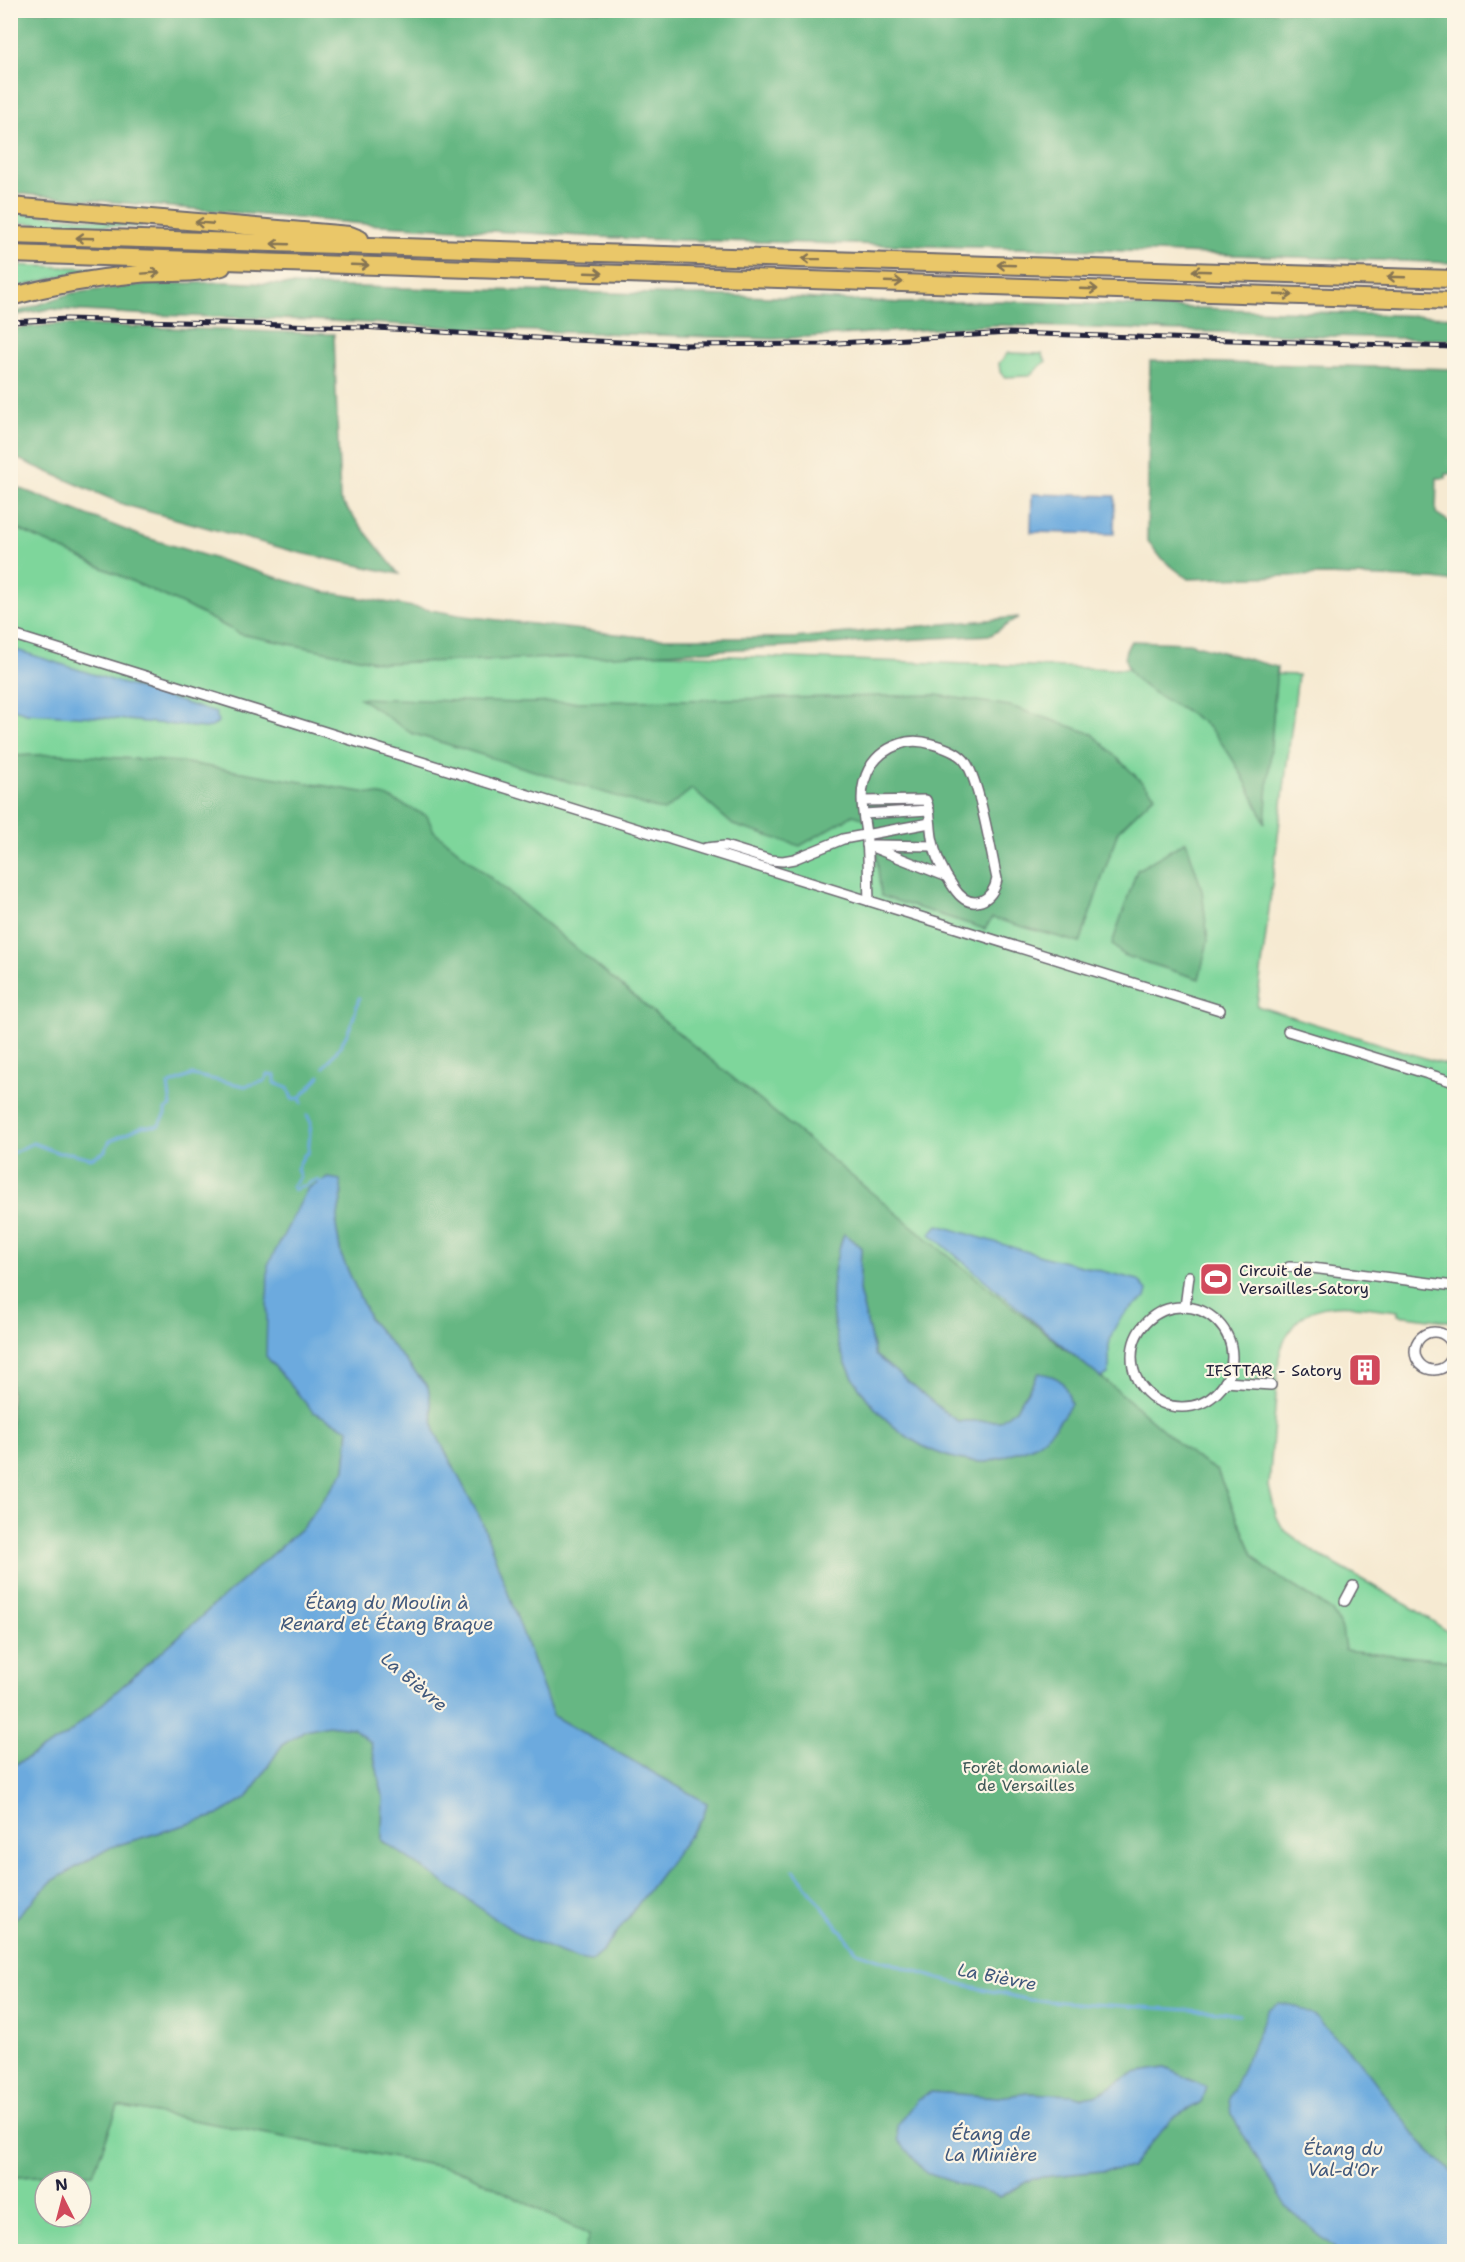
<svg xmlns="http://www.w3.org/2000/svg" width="1465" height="2262" viewBox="0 0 1465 2262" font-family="'Shantell Sans',sans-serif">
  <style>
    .green { fill: #7ed69b; stroke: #507c6b; stroke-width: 1.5; fill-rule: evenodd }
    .forest { fill: #66b783; stroke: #446c5f; stroke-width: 1.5; fill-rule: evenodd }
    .water { fill: #6caade; stroke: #47668c; stroke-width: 1.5 }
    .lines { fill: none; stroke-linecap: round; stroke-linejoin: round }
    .stream { stroke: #6caade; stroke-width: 3 }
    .minor-casing { stroke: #6c6870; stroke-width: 12 }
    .trunk-casing { stroke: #6c6870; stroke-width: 20 }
    .minor { stroke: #fff; stroke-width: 9 }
    .trunk { stroke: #eac769; stroke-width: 16 }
    .rail-casing { stroke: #22223b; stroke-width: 5 }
    .rail { stroke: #fcf5e5; stroke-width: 3; stroke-dasharray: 9; stroke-linecap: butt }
    .oneway { stroke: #867452 }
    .labels { text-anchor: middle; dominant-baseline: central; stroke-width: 4.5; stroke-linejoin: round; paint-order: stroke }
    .poi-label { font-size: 16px; fill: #22223b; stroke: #fcf5e5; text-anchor: start }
    .park-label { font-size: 16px; fill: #3e5858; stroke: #fcf5e5 }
    .water-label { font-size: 18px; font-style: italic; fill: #40587c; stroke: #fcf5e5 }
  </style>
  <rect width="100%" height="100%" fill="#fcf5e5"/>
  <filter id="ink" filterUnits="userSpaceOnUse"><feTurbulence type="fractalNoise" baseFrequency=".0167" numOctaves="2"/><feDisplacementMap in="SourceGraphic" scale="12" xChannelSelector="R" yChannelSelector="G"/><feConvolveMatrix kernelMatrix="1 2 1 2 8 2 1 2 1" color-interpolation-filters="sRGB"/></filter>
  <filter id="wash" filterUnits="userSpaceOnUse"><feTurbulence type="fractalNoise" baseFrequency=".008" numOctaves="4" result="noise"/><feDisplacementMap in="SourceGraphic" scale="24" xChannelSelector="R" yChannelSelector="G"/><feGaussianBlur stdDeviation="1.35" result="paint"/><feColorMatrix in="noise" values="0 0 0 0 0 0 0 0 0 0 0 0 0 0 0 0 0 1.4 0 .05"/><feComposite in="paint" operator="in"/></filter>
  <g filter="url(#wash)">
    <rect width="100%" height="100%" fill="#f6ead2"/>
    <g class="green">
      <polygon points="10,212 141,223 141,227 11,223"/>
      <polygon points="11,265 95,268 95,271 74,273 11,289"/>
      <polygon points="1008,353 1042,354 1046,361 1029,376 1004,377 1000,372 999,363"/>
      <path d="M10 507 309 642 1298 675 1257 1006 1454 1067V1322L1398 1315V1311C1347 1305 1295 1291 1279 1357L1269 1487 1276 1515 1283 1529 1317 1554 1416 1610 1454 1636V2011L1331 1610 1266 1569 1253 1554 1217 1471 1193 1456 1123 1395 946 1254 11 794Z"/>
      <path d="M118 2106 460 2170 590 2235 584 2252H11V2177L93 2174ZM45 2181H81V2217H45Z"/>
    </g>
    <g class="forest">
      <polygon points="10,11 1454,11 1454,263 1100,250 637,239 364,224 11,193"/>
      <polygon points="226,282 316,286 777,297 903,303 1000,301 1454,317 1454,340 997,325 775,339 507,330 310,320 150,315 50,309 11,316 11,314 72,293 148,284"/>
      <polygon points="58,324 334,334 340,500 399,574 296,552 125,505 11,456 11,329"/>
      <polygon points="1150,361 1454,369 1454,474 1446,474 1446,478 1437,478 1436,513 1454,525 1454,582 1434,579 1326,575 1188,579 1162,559 1147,540"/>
      <polygon points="11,485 141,536 321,591 465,616 649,638 794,638 1019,617 991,635 594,657 383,663 240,634 186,606 11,526"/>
      <path d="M1131 641 1189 643 1277 667 1265 823C1251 791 1235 758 1212 731 1191 706 1129 692 1125 658 1124 653 1128 646 1131 641Z"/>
      <polygon points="936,695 1010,706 1093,734 1155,795 1118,831 1080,943 992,918 985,929 881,896 873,821 853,815 800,846 733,825 692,789 664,811 411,733 360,698 522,703"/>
      <path d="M58 754 181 762 386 796 427 816 434 831 946 1254 1123 1395 1193 1456 1217 1471 1253 1554 1266 1569 1331 1610 1342 1629 1345 1650 1454 1661V2175L1419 2140 1287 2208 1338 2251 655 2252 648 2247 645 2251H584L589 2235 460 2170 118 2106 93 2174 11 2177V1922L52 1881 111 1847 218 1815 247 1798 282 1745 305 1730 328 1725 353 1728 371 1742 383 1796 382 1841 568 1956 591 1961 603 1951 703 1817 707 1803 553 1716 482 1522 435 1432 428 1387 370 1320 341 1255 336 1226 342 1194 329 1178 308 1188 313 1412 349 1428 345 1470 304 1526 66 1736 11 1767V756ZM844 1234 861 1247 859 1291 875 1355 946 1413 958 1421H1000L1016 1409 1039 1373C1062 1377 1065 1382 1071 1404 1061 1418 1050 1436 1035 1445 1026 1450 1014 1452 1005 1456 998 1458 990 1463 983 1462 916 1461 856 1404 838 1342 828 1306 831 1269 844 1234ZM1165 2068 1206 2087 1201 2102 1171 2119 1130 2168 1033 2178 1001 2197 931 2092 998 2097 1028 2093 1072 2095 1082 2098 1095 2096 1134 2073Z"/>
      <polygon points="1186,841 1202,890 1208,941 1199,979 1123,955 1112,944 1137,870"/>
    </g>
    <g class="water">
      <polygon points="1032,494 1115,496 1114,534 1031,532"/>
      <polygon points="10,648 216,713 218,722 212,727 204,728 97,717 26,713 11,708"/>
      <polygon points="329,1178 340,1180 342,1194 336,1226 341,1255 370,1320 428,1387 435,1432 482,1522 553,1716 707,1803 703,1817 698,1824 603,1951 591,1961 578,1959 522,1937 382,1840 383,1796 371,1743 353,1728 328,1725 305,1730 282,1745 247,1798 218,1815 111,1847 52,1881 11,1922 11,1767 66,1736 304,1526 345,1470 349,1429 313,1412 266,1356 268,1265 308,1188"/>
      <path d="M938 1225 1045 1257 1138 1280 1147 1290 1145 1298C1127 1310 1113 1322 1109 1345 1108 1355 1111 1364 1108 1374L1101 1378 930 1234Z"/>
      <path d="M844 1234 861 1247 859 1291 875 1355 946 1413 958 1421H1000L1016 1409 1039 1373C1062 1377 1065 1382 1071 1404 1062 1418 1050 1436 1035 1445 1026 1450 1014 1452 1005 1456 998 1458 990 1463 983 1462 916 1461 856 1404 838 1342 828 1306 831 1269 844 1234Z"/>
      <polygon points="1279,2003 1295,2006 1316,2017 1361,2063 1419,2140 1454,2175 1454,2251 1338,2251 1287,2208 1231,2114 1229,2099 1268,2011"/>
      <polygon points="1165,2068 1206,2087 1201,2102 1171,2119 1130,2168 1033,2178 1000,2197 926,2173 898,2140 897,2126 917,2099 931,2092 998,2097 1028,2093 1072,2095 1082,2098 1095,2096 1134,2073"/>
    </g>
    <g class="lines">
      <g class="stream">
        <path d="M324 1067C344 1044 352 1028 359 998"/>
        <polyline points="300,1098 320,1076"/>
        <polyline points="307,1115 311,1122 308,1153 304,1155 297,1169 300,1177 292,1186 294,1190 301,1186 306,1186 311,1182 317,1180 321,1183"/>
        <polyline points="10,1154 33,1143 59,1153 70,1153 91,1158 104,1152 110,1141 143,1126 158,1126 165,1116 165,1110 171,1106 168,1085 192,1075 245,1086 265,1081 268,1074 275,1075 275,1083 288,1088 292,1099 300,1098 302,1103"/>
        <polyline points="794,1870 857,1952 939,1979 1030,2000 1220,2012 1240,2015"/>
      </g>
    </g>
  </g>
  <g filter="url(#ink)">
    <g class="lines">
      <defs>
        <g id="minor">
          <polyline points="10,634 1220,1010"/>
          <path d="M863 801 926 800C931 811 930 825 932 837 935 857 943 872 954 888 960 897 969 905 981 901 991 897 995 889 997 879 991 853 979 777 964 760 956 751 943 747 932 744 922 741 910 740 900 744 882 750 869 763 864 782 859 800 865 823 867 841 869 861 868 881 869 901"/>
          <polyline points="864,814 929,810"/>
          <polyline points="867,845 945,876"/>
          <polyline points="873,845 934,846"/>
          <polyline points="706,848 725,846 770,860 783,861 794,859 843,839 930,823"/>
          <polyline points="1288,1031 1454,1082"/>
          <polyline points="1289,1267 1312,1268 1454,1286"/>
          <circle cx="1182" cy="1357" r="50"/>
          <polyline points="1185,1307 1189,1276"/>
          <circle cx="1434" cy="1351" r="19"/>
          <polyline points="1225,1382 1271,1385"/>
          <polyline points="1345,1601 1353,1586"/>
        </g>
        <g id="trunk">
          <polyline points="10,206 350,235 360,239"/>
          <polyline points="10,235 1454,279"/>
          <polyline points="10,254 1454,301"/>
          <path d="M10 297C53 285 95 278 139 274 167 272 196 275 222 267"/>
        </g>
      </defs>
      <use href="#minor" class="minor-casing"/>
      <use href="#trunk" class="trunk-casing"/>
      <use href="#minor" class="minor"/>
      <use href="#trunk" class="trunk"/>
      <defs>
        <polyline id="rail" points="10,322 67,319 361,327 551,339 686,345 821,344 1009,333 1454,347"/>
      </defs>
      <use href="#rail" class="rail-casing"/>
      <use href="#rail" class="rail"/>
    </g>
    <defs><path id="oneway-shaft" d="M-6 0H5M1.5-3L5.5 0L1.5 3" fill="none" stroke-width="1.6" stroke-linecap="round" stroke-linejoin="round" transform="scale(1.5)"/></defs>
    <g class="oneway">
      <use href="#oneway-shaft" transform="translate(204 223) rotate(-175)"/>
      <use href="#oneway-shaft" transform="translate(85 238) rotate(-178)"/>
      <use href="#oneway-shaft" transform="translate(280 244) rotate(-178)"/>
      <use href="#oneway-shaft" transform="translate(811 259) rotate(-179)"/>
      <use href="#oneway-shaft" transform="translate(360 265) rotate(2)"/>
      <use href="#oneway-shaft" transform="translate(1006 265) rotate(-178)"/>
      <use href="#oneway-shaft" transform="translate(1201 271) rotate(-178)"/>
      <use href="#oneway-shaft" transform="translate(151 273) rotate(-4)"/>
      <use href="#oneway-shaft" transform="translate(594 273) rotate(2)"/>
      <use href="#oneway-shaft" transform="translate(1396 277) rotate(-178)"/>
      <use href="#oneway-shaft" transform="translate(894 282) rotate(2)"/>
      <use href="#oneway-shaft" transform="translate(1089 289) rotate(2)"/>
      <use href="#oneway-shaft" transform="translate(1284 295) rotate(2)"/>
    </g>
  </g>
  <defs>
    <symbol id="stadium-square" viewBox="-11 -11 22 22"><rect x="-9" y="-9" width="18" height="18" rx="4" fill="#d1495b" stroke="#fcf5e5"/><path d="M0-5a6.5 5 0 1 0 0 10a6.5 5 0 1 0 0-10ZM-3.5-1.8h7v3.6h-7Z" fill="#fff"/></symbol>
    <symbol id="building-square" viewBox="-11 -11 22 22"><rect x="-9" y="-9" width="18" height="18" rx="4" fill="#d1495b" stroke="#fcf5e5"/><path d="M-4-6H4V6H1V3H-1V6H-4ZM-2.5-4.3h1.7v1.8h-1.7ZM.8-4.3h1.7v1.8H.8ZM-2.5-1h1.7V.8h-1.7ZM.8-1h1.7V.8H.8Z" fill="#fff"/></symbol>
  </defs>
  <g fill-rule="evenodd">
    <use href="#stadium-square" x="1197" y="1260" width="38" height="38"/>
    <use href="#building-square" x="1346" y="1351" width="38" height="38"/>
  </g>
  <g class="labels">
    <g class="poi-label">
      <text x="1239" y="1270">Circuit de<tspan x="1239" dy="18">Versailles-Satory</tspan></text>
      <text x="1342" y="1370" text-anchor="end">IFSTTAR - Satory</text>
    </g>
    <g class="park-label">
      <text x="1026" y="1767">Forêt domaniale<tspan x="1026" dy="18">de Versailles</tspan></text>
    </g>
    <g class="water-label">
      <text x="387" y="1603">Étang du Moulin à<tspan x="387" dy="21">Renard et Étang Braque</tspan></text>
      <text transform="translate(414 1682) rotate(40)">La Bièvre</text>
      <text transform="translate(997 1977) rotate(11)">La Bièvre</text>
      <text x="991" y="2134">Étang de<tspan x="991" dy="21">La Minière</tspan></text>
      <text x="1343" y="2149">Étang du<tspan x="1343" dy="21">Val-d'Or</tspan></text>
    </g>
  </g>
  <rect width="1465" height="2262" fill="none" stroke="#fcf5e5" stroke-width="36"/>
  <g transform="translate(63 2199) rotate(354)"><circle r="28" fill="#fcf5e5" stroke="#a5a1a1" stroke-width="1.5"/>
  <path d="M0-4.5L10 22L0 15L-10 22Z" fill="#d1495b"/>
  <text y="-9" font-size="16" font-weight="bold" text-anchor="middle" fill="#22223b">N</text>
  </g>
</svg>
